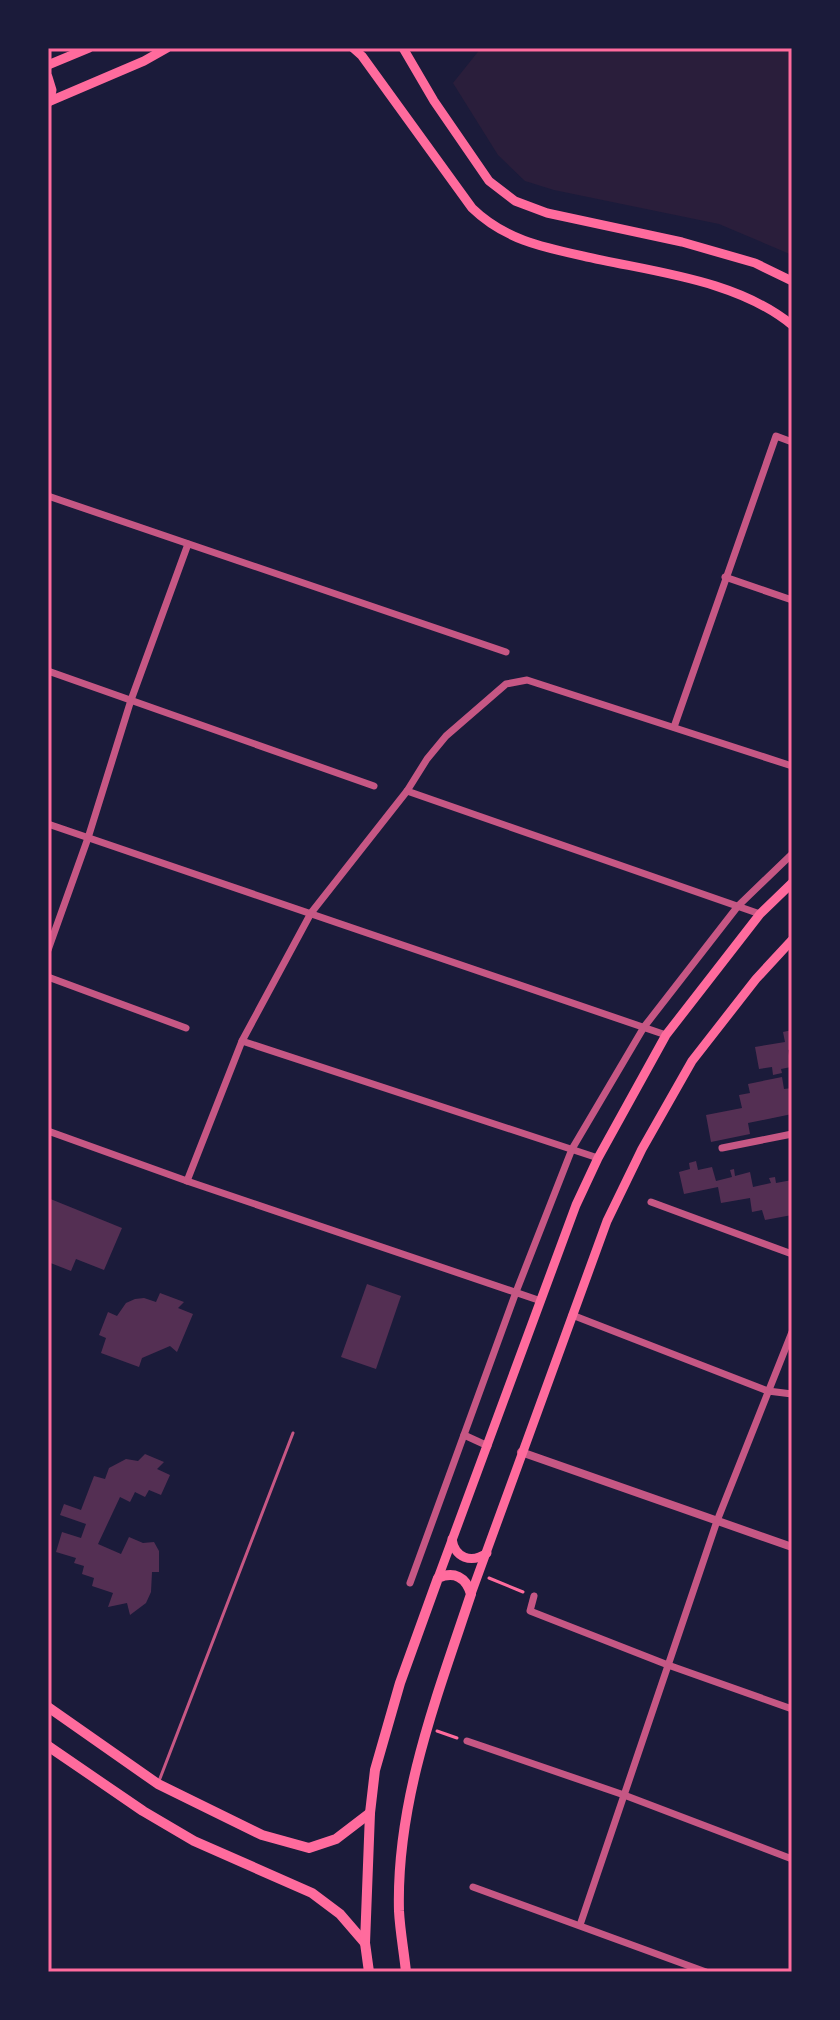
<svg xmlns="http://www.w3.org/2000/svg" width="840" height="2020" viewBox="0 0 840 2020" font-family="Mulish,sans-serif">
  <style>
    .green { fill: #2a1e3b }
    .building { fill: #542f53 }
    .lines { fill: none; stroke-linecap: round; stroke-linejoin: round }
    .path { stroke: #ff6b9d; stroke-width: 3 }
    .service { stroke: #c65784; stroke-width: 3 }
    .minor { stroke: #c65784; stroke-width: 7 }
    .tertiary { stroke: #c65784; stroke-width: 8 }
    .secondary { stroke: #ff6b9d; stroke-width: 9 }
    .primary { stroke: #ff6b9d; stroke-width: 10 }
    .neatline { fill: none; stroke: #ff6b9d; stroke-width: 3 }
  </style>
  <rect width="100%" height="100%" fill="#1b1b3a"/>
  <polygon class="green" points="481,48 792,48 792,255 719,224 554,190 525,181 498,155 453,83"/>
  <g class="building">
    <polygon points="792,1030 792,1049 788,1050 791,1067 781,1069 782,1073 773,1075 772,1067 759,1069 755,1047 785,1042 783,1032"/>
    <polygon points="782,1077 784,1089 792,1088 792,1114 748,1123 750,1134 711,1142 706,1115 742,1108 739,1095 750,1093 748,1084"/>
    <polygon points="696,1161 698,1170 712,1167 716,1181 732,1177 730,1170 734,1169 735,1176 750,1172 753,1187 771,1183 769,1178 775,1177 776,1183 792,1180 792,1215 765,1220 762,1210 752,1212 750,1198 721,1203 718,1187 684,1194 679,1172 690,1169 689,1163"/>
    <polygon points="48,1198 122,1228 104,1270 76,1259 71,1271 48,1262"/>
    <polygon points="367,1284 401,1296 376,1369 341,1357"/>
    <polygon points="160,1293 184,1302 178,1308 193,1314 177,1352 170,1346 142,1358 139,1367 101,1353 106,1338 99,1335 108,1312 117,1316 126,1303 135,1299 144,1298 156,1302"/>
    <polygon points="145,1454 164,1462 157,1469 170,1475 161,1495 149,1490 145,1497 135,1492 130,1502 120,1497 98,1544 121,1554 129,1537 143,1543 154,1542 159,1551 159,1572 152,1572 151,1592 146,1603 130,1615 127,1603 108,1607 113,1593 92,1586 94,1578 82,1574 84,1566 74,1563 76,1558 56,1552 62,1532 81,1538 86,1524 60,1515 64,1504 81,1510 94,1476 105,1479 109,1468 126,1459 138,1461"/>
  </g>
  <g class="lines">
    <g class="path">
      <polyline points="489,1578 523,1592"/>
      <polyline points="437,1731 457,1738"/>
    </g>
    <polyline class="service" points="159,1781 293,1433"/>
    <g class="minor">
      <polyline points="48,496 506,652"/>
      <polyline points="725,577 792,600"/>
      <polyline points="48,671 374,786"/>
      <polyline points="674,727 776,436 792,442"/>
      <polyline points="407,791 760,914"/>
      <polyline points="48,824 666,1035"/>
      <polyline points="48,950 88,838 131,700 188,544"/>
      <polyline points="48,977 186,1028"/>
      <polyline points="242,1041 598,1158"/>
      <polyline points="48,1131 187,1181 541,1301"/>
      <polyline points="722,1148 792,1134"/>
      <polyline points="187,1181 242,1041 311,913 407,791 427,759 446,736 506,684 527,680 792,766"/>
      <polyline points="651,1202 792,1254"/>
      <polyline points="572,1315 768,1391 792,1394"/>
      <polyline points="464,1435 488,1446"/>
      <polyline points="410,1583 516,1292 572,1149 644,1027 738,906 792,854"/>
      <polyline points="534,1596 530,1611 668,1665 792,1709"/>
      <polyline points="467,1741 624,1795 792,1859"/>
      <polyline points="473,1887 706,1972"/>
      <polyline points="580,1925 717,1521 792,1332"/>
    </g>
    <polyline class="tertiary" points="521,1452 792,1547"/>
    <g class="secondary">
      <path d="M353 48 362 56 472 208C504 239 541 247 583 256 652 272 736 279 792 325"/>
      <polyline points="403,48 434,101 489,181 515,201 547,213 682,242 755,263 792,281"/>
      <polyline points="48,65 89,48"/>
      <polyline points="48,77 52,90 50,101"/>
      <polyline points="48,102 144,61 167,48"/>
      <path d="M452 1539C455 1558 471 1564 487 1553"/>
      <polyline points="438,1578 576,1205 598,1158 666,1035 760,914 792,883"/>
      <polyline points="471,1594 607,1221 642,1149 692,1061 756,979 792,940"/>
    </g>
    <g class="primary">
      <polyline points="48,1707 158,1784 262,1835 309,1848 336,1839 370,1813"/>
      <polyline points="48,1746 143,1811 194,1841 312,1893 340,1914 365,1943"/>
      <path d="M369 1972 365 1943 370 1813 375 1770 400 1683 438 1578C454 1571 466 1577 471 1594 437 1696 396 1801 399 1911 400 1931 404 1952 406 1972"/>
    </g>
  </g>
  <rect width="840" height="2020" fill="none" stroke="#1b1b3a" stroke-width="100"/>
  <rect x="50" y="50" width="740" height="1920" class="neatline"/>
</svg>
